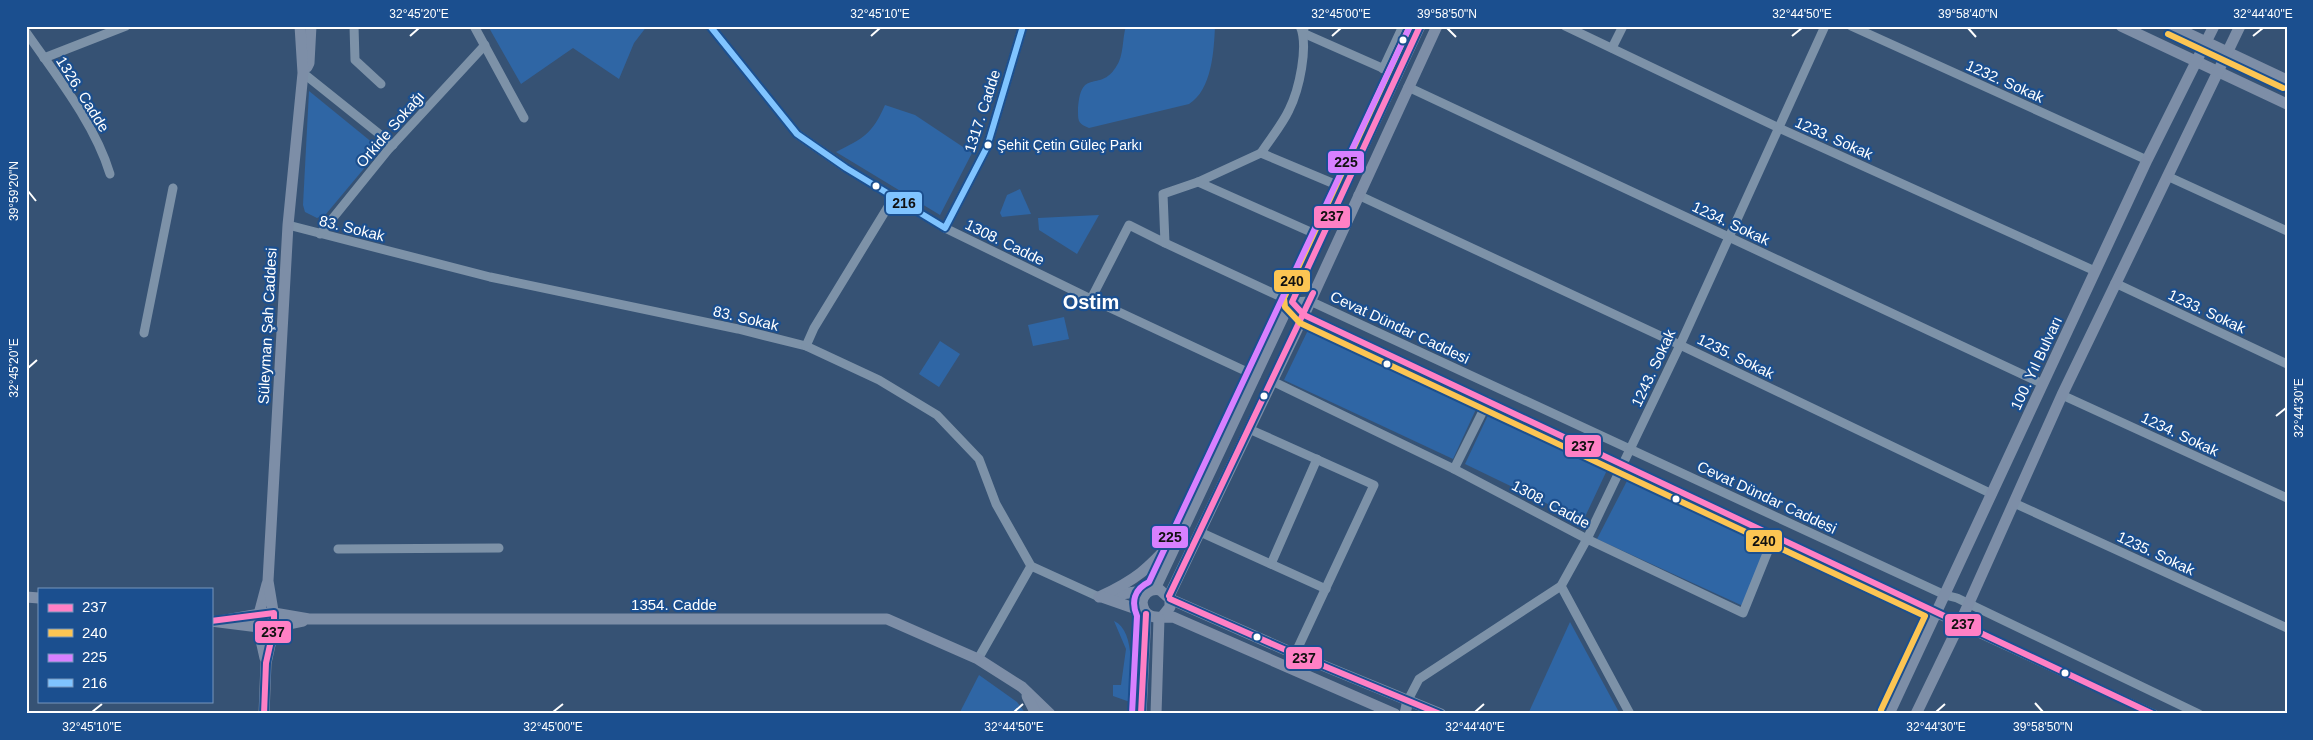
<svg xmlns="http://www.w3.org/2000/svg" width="2313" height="740" viewBox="0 0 2313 740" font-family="Arial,sans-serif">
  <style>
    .green { fill: #2f66a5 }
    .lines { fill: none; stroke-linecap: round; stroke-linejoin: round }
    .minor { stroke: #7d92a8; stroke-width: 9 }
    .major { stroke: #7d8ea7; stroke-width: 11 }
    .bus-1-casing { stroke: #1b4f8f; stroke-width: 10 }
    .bus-2-casing { stroke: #1b4f8f; stroke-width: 10 }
    .bus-3-casing { stroke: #1b4f8f; stroke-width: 10 }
    .bus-4-casing { stroke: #1b4f8f; stroke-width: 10 }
    .bus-1 { stroke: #ff80c5; stroke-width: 6 }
    .bus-2 { stroke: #fcc553; stroke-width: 6 }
    .bus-3 { stroke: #d880ff; stroke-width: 6 }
    .bus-4 { stroke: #80c4ff; stroke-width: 6 }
    .ticks { fill: none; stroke: #fff; stroke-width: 2 }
    .bus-dot { fill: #fff; stroke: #1b4f8f; stroke-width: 2 }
    .labels { text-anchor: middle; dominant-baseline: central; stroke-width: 4.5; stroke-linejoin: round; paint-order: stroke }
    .bus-label { font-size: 14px; fill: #fff; stroke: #1b4f8f; text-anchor: start }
    .street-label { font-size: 15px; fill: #fff; stroke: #1b4f8f }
    .district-label { font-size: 20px; font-weight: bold; fill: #fff; stroke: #1b4f8f }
    .line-badge { stroke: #1b4f8f; stroke-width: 2 }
    .pale-badge-label { font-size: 14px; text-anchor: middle; font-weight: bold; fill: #111 }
    .neatline { fill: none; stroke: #fff; stroke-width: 2 }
    .ticks-label { font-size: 12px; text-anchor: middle; fill: #fff }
  </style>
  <rect width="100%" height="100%" fill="#365274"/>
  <g class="green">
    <polygon points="488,26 647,26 634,43 619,79 573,48 521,84"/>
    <path d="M1126 26H1215C1214 50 1212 90 1189 104L1089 128C1079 124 1078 122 1078 112 1080 65 1099 94 1116 67 1124 56 1122 39 1126 26Z"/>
    <polygon points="309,91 379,148 377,153 326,214 317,218 305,212 303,205"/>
    <path d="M885 105 915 115 972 153 940 215 836 152C863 138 872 135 885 105Z"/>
    <polygon points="1020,189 1031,214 1002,217 1000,213 1007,195"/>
    <polygon points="1099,215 1077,254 1039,230 1038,218"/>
    <polygon points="1064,317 1069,339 1033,346 1028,325"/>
    <polygon points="1309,328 1477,407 1453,459 1284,380"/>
    <polygon points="940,341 960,354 939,387 919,374"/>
    <polygon points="1490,411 1608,468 1583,521 1465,464"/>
    <polygon points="1629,477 1768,542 1743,606 1597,539"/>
    <path d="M1114 621C1137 631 1130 681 1130 702L1113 696V685H1121L1126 649Z"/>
    <polygon points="1570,622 1620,714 1528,714"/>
    <polygon points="979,675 1017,702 1026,714 959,714"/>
  </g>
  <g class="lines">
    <g class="minor">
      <polyline points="354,26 355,60 381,84"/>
      <polyline points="474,26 524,118"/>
      <polyline points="710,26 797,134 846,168 945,228 1091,299 1256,376"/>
      <polyline points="1565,26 1779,128 2095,271"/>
      <polyline points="1851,26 2147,160"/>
      <polyline points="1304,29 1303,33 1398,75"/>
      <path d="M26 32C56 75 95 124 110 174"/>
      <polyline points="1612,48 1623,26"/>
      <polyline points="44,58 126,26"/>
      <polyline points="1383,69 1403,26"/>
      <polyline points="303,73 393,145"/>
      <polyline points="1408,87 2043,384"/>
      <path d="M1261 153C1270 139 1282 125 1289 110 1299 90 1309 46 1300 26"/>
      <polyline points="2167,176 2287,231"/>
      <polyline points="1198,182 1322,237"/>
      <polyline points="1358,195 1680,345 1992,494"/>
      <polyline points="288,225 490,277 738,329 806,346 879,380 937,415 979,459 996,504 1031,566 1099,597"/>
      <polyline points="945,228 987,147 1023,26"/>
      <polyline points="320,234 388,150 485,45"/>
      <polyline points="1165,243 1292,302 1304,315 1946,618 2154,714"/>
      <polyline points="2115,283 2287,364"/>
      <polyline points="1091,299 1129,225 1165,243 1163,194 1198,182 1261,153 1344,188"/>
      <polyline points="1292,302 1310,301 1945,595 1957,598 2199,714"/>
      <polyline points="144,333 173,188"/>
      <polyline points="806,346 814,328 894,197"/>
      <polyline points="1272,381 1454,469 1587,539 1743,613 1774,536"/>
      <polyline points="2062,395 2287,498"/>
      <polyline points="1249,429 1374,485 1295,654"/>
      <polyline points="1454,469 1488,401"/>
      <polyline points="2014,503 2287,628"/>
      <polyline points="1200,532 1326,589"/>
      <polyline points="338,549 499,548"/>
      <polyline points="1271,564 1317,459"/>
      <polyline points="1561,586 1630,714"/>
      <polyline points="978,659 1031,566"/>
      <polyline points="1408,700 1419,679 1561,586 1587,539 1680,345 1825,26"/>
    </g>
    <g class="major">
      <polyline points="2121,26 2287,104"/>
      <polyline points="2172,26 2287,80"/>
      <polyline points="307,67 309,63 311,26"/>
      <polyline points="1155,589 1420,26"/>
      <polyline points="1114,595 1150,590"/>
      <polyline points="1169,596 1304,315 1437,26"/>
      <polyline points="26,597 39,598"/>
      <path d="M1099 597C1136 580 1148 569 1174 540"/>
      <polyline points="1102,597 1145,612"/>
      <polyline points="1170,599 1295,654 1441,714"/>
      <path d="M1162 617 1170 607V599L1160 590C1150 588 1144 593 1142 602 1144 621 1159 617 1173 617L1395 714"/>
      <polyline points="211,621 258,627 274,627 303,621"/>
      <polyline points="220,621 259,614 274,613 309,619 887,619 978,659 1022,687 1050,714"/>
      <polyline points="265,658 258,627 259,614 267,584"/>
      <polyline points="1027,696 1036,714"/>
      <polyline points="264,714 266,663 274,627 273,611 268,581 288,225 303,73 300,26"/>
      <polyline points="1141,714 1146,614"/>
      <polyline points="1156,714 1159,618"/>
      <polyline points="1405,714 1408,700"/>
      <polyline points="1889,714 2147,160 2214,26"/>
      <polyline points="1916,714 1960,623 2062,395 2240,26"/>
    </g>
    <defs>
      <g id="bus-1">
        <polyline points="1420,26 1292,302 1304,315 2153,714"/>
        <polyline points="1169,596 1313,293"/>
        <polyline points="1170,599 1295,654 1440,714"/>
        <polyline points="211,621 274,613 274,627 266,663 264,714"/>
        <polyline points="1141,714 1146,614"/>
      </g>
      <g id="bus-2">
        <polyline points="1410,26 1284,298 1285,307 1300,323 1925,616 1881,710"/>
        <polyline points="2168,34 2283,88"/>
      </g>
      <path id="bus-3" d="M1132 714 1137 616C1131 602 1134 589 1149 582L1410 26"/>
      <polyline id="bus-4" points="710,26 797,134 846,168 945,228 987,147 1023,26"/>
    </defs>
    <use href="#bus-1" class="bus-1-casing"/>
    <use href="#bus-2" class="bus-2-casing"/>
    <use href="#bus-3" class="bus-3-casing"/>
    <use href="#bus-4" class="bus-4-casing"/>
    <use href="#bus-1" class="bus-1"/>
    <use href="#bus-2" class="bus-2"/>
    <use href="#bus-3" class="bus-3"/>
    <use href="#bus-4" class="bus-4"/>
  </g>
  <path class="ticks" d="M1447 28 1456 37M1968 28 1976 37M410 36 419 28M871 36 880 28M1332 36 1341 28M1792 36 1802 28M2253 36 2263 28M28 191 36 201M28 368 37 360M2276 416 2286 408M2035 703 2043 712M92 712 102 704M553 712 563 704M1014 712 1023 704M1475 712 1484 704M1936 712 1945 704"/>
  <g class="bus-dot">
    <circle cx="1403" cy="40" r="4.5"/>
    <circle cx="988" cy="145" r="4.5"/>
    <circle cx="876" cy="186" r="4.5"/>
    <circle cx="1387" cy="364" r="4.5"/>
    <circle cx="1264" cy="396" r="4.5"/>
    <circle cx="1676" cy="499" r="4.5"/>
    <circle cx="1257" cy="637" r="4.5"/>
    <circle cx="2065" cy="673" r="4.5"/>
  </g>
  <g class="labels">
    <g class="bus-label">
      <text x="997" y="145">Şehit Çetin Güleç Parkı</text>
    </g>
    <g class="street-label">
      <text transform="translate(2005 81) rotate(24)">1232. Sokak</text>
      <text transform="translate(83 94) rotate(58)">1326. Cadde</text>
      <text transform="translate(982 111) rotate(-72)">1317. Cadde</text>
      <text transform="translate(390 129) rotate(-49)">Orkide Sokağı</text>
      <text transform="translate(1834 138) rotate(24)">1233. Sokak</text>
      <text transform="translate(1731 223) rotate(25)">1234. Sokak</text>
      <text transform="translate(352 228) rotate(14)">83. Sokak</text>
      <text transform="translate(1005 242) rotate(26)">1308. Cadde</text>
      <text transform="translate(2207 311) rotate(25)">1233. Sokak</text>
      <text transform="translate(746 318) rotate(13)">83. Sokak</text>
      <text transform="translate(267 326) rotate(-87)">Süleyman Şah Caddesi</text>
      <text transform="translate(1400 327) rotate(25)">Cevat Dündar Caddesi</text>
      <text transform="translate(1736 356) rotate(26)">1235. Sokak</text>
      <text transform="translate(2036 363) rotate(-65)">100. Yıl Bulvarı</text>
      <text transform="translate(1653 368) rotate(-65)">1243. Sokak</text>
      <text transform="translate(2180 434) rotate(25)">1234. Sokak</text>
      <text transform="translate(1767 497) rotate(25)">Cevat Dündar Caddesi</text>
      <text transform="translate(1551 504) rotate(28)">1308. Cadde</text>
      <text transform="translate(2156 553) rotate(25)">1235. Sokak</text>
      <text x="674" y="604">1354. Cadde</text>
    </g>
    <g class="district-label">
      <text x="1091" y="302">Ostim</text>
    </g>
  </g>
  <g class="line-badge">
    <rect x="1327" y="150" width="38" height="24" rx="5" fill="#d880ff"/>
    <rect x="885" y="191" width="38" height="24" rx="5" fill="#80c4ff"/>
    <rect x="1313" y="205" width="38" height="24" rx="5" fill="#ff80c5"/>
    <rect x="1273" y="269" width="38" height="24" rx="5" fill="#fcc553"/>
    <rect x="1564" y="434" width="38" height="24" rx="5" fill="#ff80c5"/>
    <rect x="1151" y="525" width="38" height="24" rx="5" fill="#d880ff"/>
    <rect x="1745" y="529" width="38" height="24" rx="5" fill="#fcc553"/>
    <rect x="1944" y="613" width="38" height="24" rx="5" fill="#ff80c5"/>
    <rect x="254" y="620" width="38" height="24" rx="5" fill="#ff80c5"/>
    <rect x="1285" y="646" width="38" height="24" rx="5" fill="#ff80c5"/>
  </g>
  <g class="pale-badge-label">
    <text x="1346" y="167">225</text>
    <text x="904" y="208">216</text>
    <text x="1332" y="221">237</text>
    <text x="1292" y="286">240</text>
    <text x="1583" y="451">237</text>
    <text x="1170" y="542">225</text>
    <text x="1764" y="546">240</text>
    <text x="1963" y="629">237</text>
    <text x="273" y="637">237</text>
    <text x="1304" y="663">237</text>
  </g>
  <rect width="2313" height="740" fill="none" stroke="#1b4f8f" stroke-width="55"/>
  <rect x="38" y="588" width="175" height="115" fill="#1b4f8f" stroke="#7695bc"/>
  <rect x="48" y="604" width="25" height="8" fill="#ff80c5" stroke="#7695bc"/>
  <text x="82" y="612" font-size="15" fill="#ffffff">237</text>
  <rect x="48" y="629" width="25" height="8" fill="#fcc553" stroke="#7695bc"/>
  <text x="82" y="638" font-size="15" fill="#ffffff">240</text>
  <rect x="48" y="654" width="25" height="8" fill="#d880ff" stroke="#7695bc"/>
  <text x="82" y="662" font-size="15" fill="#ffffff">225</text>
  <rect x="48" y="679" width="25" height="8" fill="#80c4ff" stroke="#7695bc"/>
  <text x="82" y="688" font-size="15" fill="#ffffff">216</text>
  <rect x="28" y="28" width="2258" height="684" class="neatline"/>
  <g class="ticks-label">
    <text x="419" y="18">32°45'20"E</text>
    <text x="880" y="18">32°45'10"E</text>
    <text x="1341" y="18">32°45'00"E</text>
    <text x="1447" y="18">39°58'50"N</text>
    <text x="1802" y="18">32°44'50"E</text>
    <text x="1968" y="18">39°58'40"N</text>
    <text x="2263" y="18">32°44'40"E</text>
    <text transform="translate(14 191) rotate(-90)" y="4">39°59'20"N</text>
    <text transform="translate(14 368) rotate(-90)" y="4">32°45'20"E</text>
    <text transform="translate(2299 408) rotate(-90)" y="4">32°44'30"E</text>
    <text x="92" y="731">32°45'10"E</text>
    <text x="553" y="731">32°45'00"E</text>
    <text x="1014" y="731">32°44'50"E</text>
    <text x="1475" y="731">32°44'40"E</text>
    <text x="1936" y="731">32°44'30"E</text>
    <text x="2043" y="731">39°58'50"N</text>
  </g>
</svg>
